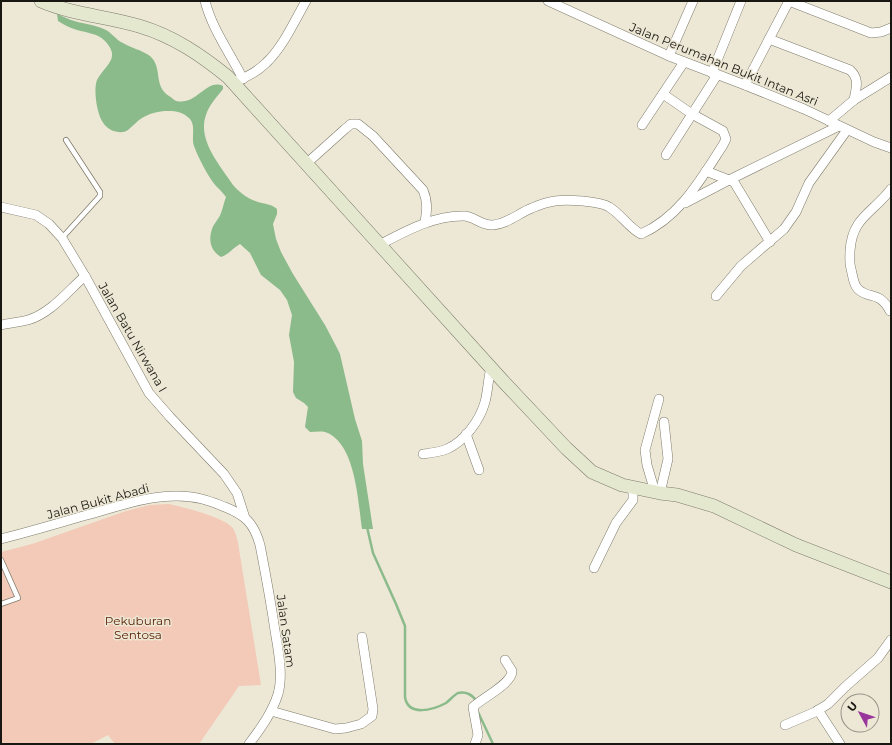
<svg xmlns="http://www.w3.org/2000/svg" width="892" height="745" viewBox="0 0 892 745" font-family="Montserrat,sans-serif">
  <style>
    .green { fill: #f3c9b8 }
    .water { fill: #8cbb8b }
    .lines { fill: none; stroke-linecap: round; stroke-linejoin: round }
    .stream { stroke: #8cbb8b; stroke-width: 2.5 }
    .lane-casing { stroke: #7f7b6b; stroke-width: 6 }
    .street-casing { stroke: #7f7b6b; stroke-width: 10 }
    .secondary-casing { stroke: #7f7b6b; stroke-width: 14 }
    .lane { stroke: #fff; stroke-width: 4.5 }
    .street { stroke: #fff; stroke-width: 9 }
    .secondary { stroke: #e3e8cf; stroke-width: 13 }
    .labels { text-anchor: middle; dominant-baseline: central; stroke-width: 3; stroke-linejoin: round; paint-order: stroke }
    .street-label { font-size: 12px; fill: #191711; stroke: #ede8d6 }
    .park-label { font-size: 12px; fill: #5b2205; stroke: #ede8d6 }
  </style>
  <rect width="100%" height="100%" fill="#ede8d6"/>
  <path class="green" d="M169 504C182 507 229 518 234 530 237 536 238 543 239 549L261 685 239 686 199 744H115L108 735 91 744H1V552L32 544 126 511 150 505Z"/>
  <path class="water" d="M57 14C62 16 66 18 71 20 82 24 94 24 106 30 112 33 116 40 123 43 131 48 142 50 150 56 163 67 153 86 169 96 171 97 174 100 176 101 197 106 206 78 223 86V89C217 97 209 105 206 115 197 140 220 165 233 185 240 193 248 199 258 202 265 204 271 204 277 209V214L273 224 276 239 281 252 293 274 325 325 336 346 340 354 355 419 362 441 363 464 373 529H362C358 503 356 442 325 432 320 431 315 432 310 432L305 427 308 407 304 403 296 398 293 392 294 362 289 335 292 315 287 300 280 290 261 275 250 253 240 244C233 248 228 255 221 257 211 251 208 241 212 229 214 223 219 219 221 213 223 208 224 202 226 197 223 193 220 190 216 186 208 177 198 157 194 146 191 138 196 126 190 119 183 112 177 111 168 111 158 111 151 113 142 118 137 121 133 126 128 130 121 135 109 131 104 124 97 116 93 90 97 80 104 66 122 59 105 41 97 33 87 33 77 30 70 28 64 25 58 21Z"/>
  <g class="lines">
    <g class="stream">
      <path d="M367 527 373 553 396 604 405 626V697C408 717 433 710 446 703 450 700 454 695 458 693 466 691 473 695 476 701"/>
      <polyline points="478,712 493,744"/>
    </g>
    <defs>
      <g id="lane">
        <polyline points="62,238 100,196 100,192 66,140"/>
        <polyline points="1,560 18,598 1,604"/>
      </g>
      <g id="street">
        <path d="M205 1C212 29 230 53 243 79"/>
        <polyline points="548,1 669,56 745,85 804,109 874,142 891,148"/>
        <polyline points="789,1 871,33 881,32 891,28"/>
        <path d="M769 39 850 70C860 79 856 88 854 100"/>
        <polyline points="669,56 693,1"/>
        <polyline points="712,73 741,1"/>
        <path d="M234 82C245 78 257 72 266 63 283 47 294 22 306 1"/>
        <polyline points="745,85 789,1"/>
        <polyline points="829,121 854,100 891,77"/>
        <polyline points="642,125 684,62"/>
        <polyline points="666,155 717,75"/>
        <path d="M306 164 345 129 351 124H358L373 136 423 190C428 202 427 210 425 222"/>
        <polyline points="706,171 734,182 770,242"/>
        <polyline points="685,203 729,180 839,126"/>
        <polyline points="1,207 36,215 49,224 62,238 85,276 149,393 170,417 224,474 237,493 245,518"/>
        <path d="M379 245C406 231 434 215 465 216 475 217 482 226 493 225 507 224 519 213 532 208 539 205 548 202 555 201 566 199 600 201 609 207 621 214 629 228 641 234 680 217 701 179 723 145L726 139 723 131 692 114 663 94"/>
        <polyline points="716,296 741,266 784,229 796,212 809,183 847,130"/>
        <path d="M890 311C879 290 869 300 858 289 853 284 853 276 851 269 849 263 850 257 850 251 852 217 873 213 891 189"/>
        <path d="M1 325C10 323 20 322 28 320 51 313 68 291 85 276"/>
        <polyline points="466,434 479,470"/>
        <path d="M423 454C431 453 440 452 447 449 465 441 480 420 485 402 488 391 488 379 491 368"/>
        <polyline points="655,492 647,465 645,450 659,399"/>
        <polyline points="660,493 668,459 664,422"/>
        <path d="M1 539C28 532 56 524 83 516 121 506 162 489 202 499 210 501 217 504 225 507 245 515 254 523 260 545 265 571 270 597 274 624 277 645 284 673 278 694 272 713 261 728 249 744"/>
        <polyline points="594,568 616,523 633,500 633,492 630,487"/>
        <polyline points="818,710 840,744"/>
        <polyline points="271,711 335,729 346,728 361,724 372,716 373,709 362,637"/>
        <polyline points="785,725 815,712 828,704 845,687 878,658 891,640"/>
        <path d="M475 744 478 735 473 707C482 698 512 684 512 671L505 660"/>
      </g>
      <path id="secondary" d="M41 1C74 15 106 16 139 26 173 36 201 55 228 77L502 380 566 448 592 472 622 485 660 493 677 495 714 506 796 545 891 582"/>
    </defs>
    <use href="#lane" class="lane-casing"/>
    <use href="#street" class="street-casing"/>
    <use href="#secondary" class="secondary-casing"/>
    <use href="#lane" class="lane"/>
    <use href="#street" class="street"/>
    <use href="#secondary" class="secondary"/>
  </g>
  <g class="labels">
    <g class="street-label">
      <text transform="translate(724 64) rotate(22)">Jalan Perumahan Bukit Intan Asri</text>
      <text transform="translate(133 337) rotate(60)">Jalan Batu Nirwana I</text>
      <text transform="translate(98 501) rotate(-15)">Jalan Bukit Abadi</text>
      <text transform="translate(286 631) rotate(82)">Jalan Satam</text>
    </g>
    <g class="park-label">
      <text x="138" y="620">Pekuburan<tspan x="138" dy="14">Sentosa</tspan></text>
    </g>
  </g>
  <rect width="892" height="745" fill="none" stroke="#191711" stroke-width="4"/>
  <g transform="translate(860 713) rotate(310)"><circle r="19" fill="#ede8d6" stroke="#989487"/>
  <path d="M0-3L7 15L0 10L-7 15Z" fill="#99369c"/>
  <text y="-6" font-size="11" font-weight="bold" text-anchor="middle" fill="#191711">U</text>
  </g>
</svg>
